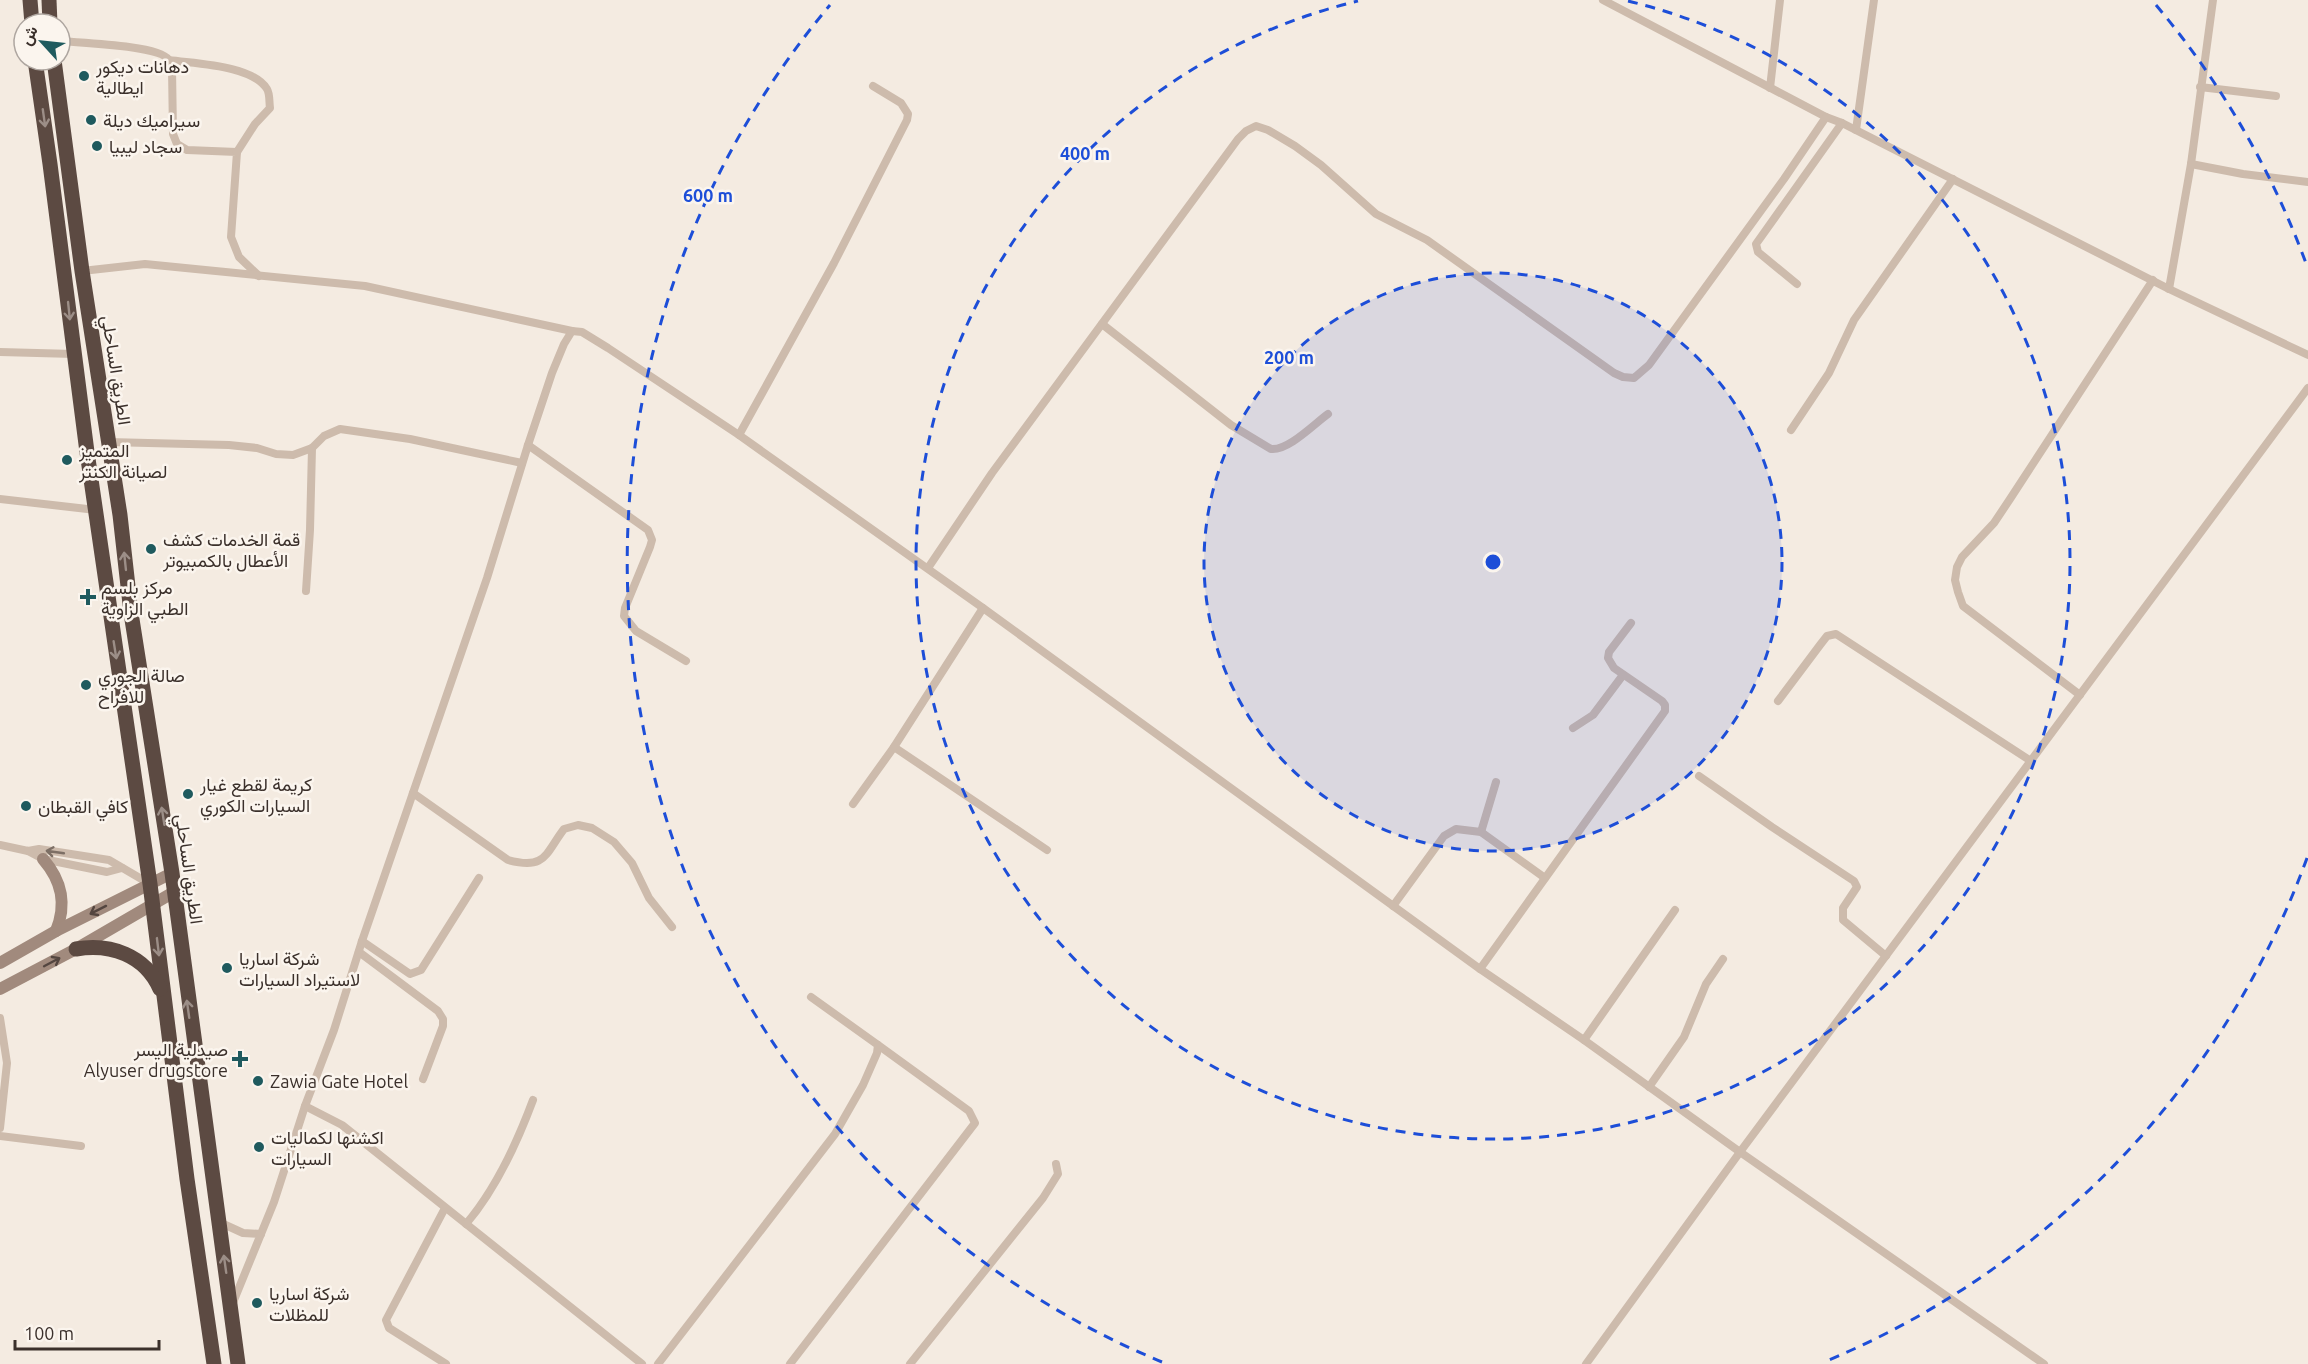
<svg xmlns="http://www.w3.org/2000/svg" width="2308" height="1364" viewBox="0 0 2308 1364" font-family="Ubuntu,Vazirmatn,sans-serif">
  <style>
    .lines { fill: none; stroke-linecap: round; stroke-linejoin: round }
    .street { stroke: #cdbbac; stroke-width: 8 }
    .secondary { stroke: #a18a7d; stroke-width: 12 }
    .highway { stroke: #5c4a42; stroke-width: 15 }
    .oneway { stroke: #9c8e87 }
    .oneway2 { stroke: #7d6f65 }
    .oneway3 { stroke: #544640 }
    .ring { fill: none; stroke: #1d4ed8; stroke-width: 3; stroke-dasharray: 10 8 }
    .poi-dot { fill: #1f5a5e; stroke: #fbf5ee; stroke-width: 2 }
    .labels { text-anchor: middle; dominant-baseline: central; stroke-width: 5; stroke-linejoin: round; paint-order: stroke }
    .poi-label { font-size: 18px; fill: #3b302b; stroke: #fbf5ee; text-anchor: start }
    .street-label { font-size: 18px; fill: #3b302b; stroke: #fbf5ee }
    .centre { fill: #1d4ed8; stroke: #fbf5ee; stroke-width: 3 }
    .ring-label { font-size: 18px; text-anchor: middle; font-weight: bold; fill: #1d4ed8; stroke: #fbf5ee; stroke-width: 5; stroke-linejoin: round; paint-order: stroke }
  </style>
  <rect width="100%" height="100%" fill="#f4ebe1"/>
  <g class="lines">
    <g class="street">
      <polyline points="1603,0 1826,117 1842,123 2169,289 2308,355"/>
      <path d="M60 41C79 43 158 45 168 59 170 61 171 66 172 68L173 134 177 144 187 150 237 152 231 237 239 257 259 276"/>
      <path d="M169 60C196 64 252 65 267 89 270 94 269 101 270 108L255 124 237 152"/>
      <polyline points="2200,87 2276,96"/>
      <polyline points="1770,88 1780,0"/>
      <polyline points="1856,130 1874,0"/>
      <polyline points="2191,164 2243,174 2308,182"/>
      <polyline points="82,271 145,264 365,286 572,331"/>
      <polyline points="1797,284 1758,252 1756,244 1842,123"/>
      <polyline points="2169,289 2191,164 2213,0"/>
      <path d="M1102 324 1231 425 1271 449C1288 451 1314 424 1328 414"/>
      <polyline points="0,352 74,354"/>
      <polyline points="1791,430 1829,373 1854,320 1953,179"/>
      <polyline points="739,435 834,263 907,120 908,114 901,103 873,86"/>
      <polyline points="108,442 229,445 257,448 276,454 293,455 312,448 324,436 340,429 410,439 522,463"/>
      <polyline points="528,445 648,530 652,540 650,547 625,608 624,616 636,631 686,661"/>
      <polyline points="0,499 96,510"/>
      <polyline points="928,568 992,473 1238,139 1246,131 1256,126 1268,130 1295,146 1321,165 1376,214 1427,240 1614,373 1623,377 1634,378 1649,365 1784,179 1826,117"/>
      <polyline points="306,591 310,530 312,448"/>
      <polyline points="2080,695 1963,606 1958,592 1955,580 1957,567 1962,557 1994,523 2010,499 2153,280"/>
      <polyline points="1778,701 1820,645 1827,636 1836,634 2031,761"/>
      <polyline points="1573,728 1593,715 1623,675"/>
      <polyline points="894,747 1047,850"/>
      <polyline points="1699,776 1772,827 1854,881 1857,887 1843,908 1843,920 1886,956"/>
      <path d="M413 793 508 860C546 870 545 854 564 829L578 825 592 828 614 842 632 863 649 898 672 927"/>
      <polyline points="853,804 894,747 983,608"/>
      <polyline points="1481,832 1496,782"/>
      <polyline points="0,845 28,851 39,849 109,860 150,884"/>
      <polyline points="28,851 43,859 107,872 122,868"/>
      <polyline points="1393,906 1444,836 1456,829 1481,832 1545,878"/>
      <polyline points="362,941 410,974 421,970 479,878"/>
      <polyline points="359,952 438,1011 443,1019 443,1026 423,1079"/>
      <polyline points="1480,969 1665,711 1665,705 1662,701 1614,668 1608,658 1609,652 1631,623"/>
      <polyline points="0,1018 7,1063 0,1128"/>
      <polyline points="1584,1040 1675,910"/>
      <polyline points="1649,1087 1684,1037 1706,984 1723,959"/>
      <polyline points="305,1106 342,1125 642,1364"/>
      <polyline points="0,1136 81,1146"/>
      <polyline points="445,1208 386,1320 389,1328 446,1364"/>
      <polyline points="219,1222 243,1233 261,1234"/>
      <path d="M466 1224C496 1189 517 1143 533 1100"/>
      <polyline points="232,1305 274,1202 305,1106 334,1030 362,941 487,578 528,445 552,373 564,344 572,331 582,332 608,348 739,435 983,608 1480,969 1584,1040 1740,1152 2044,1364"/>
      <polyline points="658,1364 835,1134 863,1085 877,1053 878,1045 811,997"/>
      <polyline points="790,1364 975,1123 969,1111 878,1045"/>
      <polyline points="910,1364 1043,1198 1058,1174 1056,1164"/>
      <polyline points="1586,1364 1740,1152 2308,388"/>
    </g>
    <g class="secondary">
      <path d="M43 859C62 881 67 904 56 931"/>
      <polyline points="0,963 56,931 172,873"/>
      <polyline points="0,989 76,949 174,892"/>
    </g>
    <g class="highway">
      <polyline points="30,0 32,24"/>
      <polyline points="49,0 50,24"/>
      <polyline points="35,60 50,164 87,452 150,884 187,1179 214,1364"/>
      <polyline points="54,60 82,271 120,515 131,613 172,873 238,1364"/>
      <path d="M76 949C110 943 145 955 160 989"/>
    </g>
  </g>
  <defs><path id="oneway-shaft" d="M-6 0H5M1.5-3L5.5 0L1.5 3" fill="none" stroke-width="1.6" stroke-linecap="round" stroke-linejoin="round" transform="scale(1.5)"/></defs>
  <g class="oneway">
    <use href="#oneway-shaft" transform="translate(44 118) rotate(82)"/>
    <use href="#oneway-shaft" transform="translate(69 311) rotate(84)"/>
    <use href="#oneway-shaft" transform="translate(125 561) rotate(-96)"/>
    <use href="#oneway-shaft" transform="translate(115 650) rotate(81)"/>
    <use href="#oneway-shaft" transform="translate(163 816) rotate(-99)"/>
    <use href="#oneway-shaft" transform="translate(158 947) rotate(83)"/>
    <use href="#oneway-shaft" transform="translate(188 1009) rotate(-98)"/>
    <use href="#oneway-shaft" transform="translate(225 1264) rotate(-98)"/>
  </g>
  <use class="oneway2" href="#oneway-shaft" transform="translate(55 852) rotate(-172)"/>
  <g class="oneway3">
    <use href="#oneway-shaft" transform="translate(98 910) rotate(153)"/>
    <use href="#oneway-shaft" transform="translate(52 962) rotate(-28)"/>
  </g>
  <circle cx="1493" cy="562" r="289" fill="#1d4ed8" fill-opacity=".12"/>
  <g class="ring">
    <circle cx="1493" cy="562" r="289"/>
    <path d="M1628 1A577 577 0 1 1 1358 1"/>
    <path d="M2307 858A866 866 0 0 1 1824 1362M1162 1362A866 866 0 0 1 830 5M2156 5A866 866 0 0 1 2307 266"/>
  </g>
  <g class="poi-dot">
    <circle cx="84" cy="76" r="6"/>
    <circle cx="91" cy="120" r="6"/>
    <circle cx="97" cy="146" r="6"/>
    <circle cx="67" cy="460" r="6"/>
    <circle cx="151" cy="549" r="6"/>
    <path d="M85 588h6v6h6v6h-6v6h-6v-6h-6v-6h6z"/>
    <circle cx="86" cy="685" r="6"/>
    <circle cx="188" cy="794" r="6"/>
    <circle cx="26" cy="806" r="6"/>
    <circle cx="227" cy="968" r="6"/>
    <path d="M237 1050h6v6h6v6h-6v6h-6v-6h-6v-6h6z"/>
    <circle cx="258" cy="1081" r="6"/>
    <circle cx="259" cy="1147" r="6"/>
    <circle cx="257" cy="1303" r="6"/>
  </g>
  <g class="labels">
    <g class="poi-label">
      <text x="96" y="66">دهانات ديكور<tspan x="96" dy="21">ايطالية</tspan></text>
      <text x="103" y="120">سيراميك ديلة</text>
      <text x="109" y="146">سجاد ليبيا</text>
      <text x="79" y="450">المتميز<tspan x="79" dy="21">لصيانة الكنتر</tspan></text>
      <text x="163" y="539">قمة الخدمات كشف<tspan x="163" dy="21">الأعطال بالكمبيوتر</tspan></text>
      <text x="101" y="587">مركز بلسم<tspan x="101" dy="21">الطبي الزاوية</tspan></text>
      <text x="98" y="675">صالة الجوري<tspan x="98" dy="21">للافراح</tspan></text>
      <text x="200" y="784">كريمة لقطع غيار<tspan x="200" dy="21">السيارات الكوري</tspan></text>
      <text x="38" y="806">كافي القبطان</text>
      <text x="239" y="958">شركة اساريا<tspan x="239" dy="21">لاستيراد السيارات</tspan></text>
      <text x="228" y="1049" text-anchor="end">صيدلية اليسر<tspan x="228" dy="21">Alyuser drugstore</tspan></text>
      <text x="270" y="1081">Zawia Gate Hotel</text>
      <text x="271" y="1137">اكشنها لكماليات<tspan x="271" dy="21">السيارات</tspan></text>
      <text x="269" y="1293">شركة اساريا<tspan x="269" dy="21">للمظلات</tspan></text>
    </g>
    <g class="street-label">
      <text transform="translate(117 370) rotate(81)">الطريق الساحلي</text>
      <text transform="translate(190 869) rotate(82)">الطريق الساحلي</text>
    </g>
  </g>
  <circle cx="1493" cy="562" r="9" class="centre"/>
  <g class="ring-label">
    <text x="1085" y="160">400 m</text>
    <text x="708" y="202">600 m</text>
    <text x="1289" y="364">200 m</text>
  </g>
  <g transform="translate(42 42) rotate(297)"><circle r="28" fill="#fbf5ee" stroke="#aea6a0" stroke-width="1.5"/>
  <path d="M0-4.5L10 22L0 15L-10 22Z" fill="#1f5a5e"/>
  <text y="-9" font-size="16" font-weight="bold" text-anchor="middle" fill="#3b302b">ش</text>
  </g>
  <path d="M15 1340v9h144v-9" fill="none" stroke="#3b302b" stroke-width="3"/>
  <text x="24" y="1340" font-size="18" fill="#3b302b" stroke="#fbf5ee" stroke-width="4.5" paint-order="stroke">100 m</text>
</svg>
